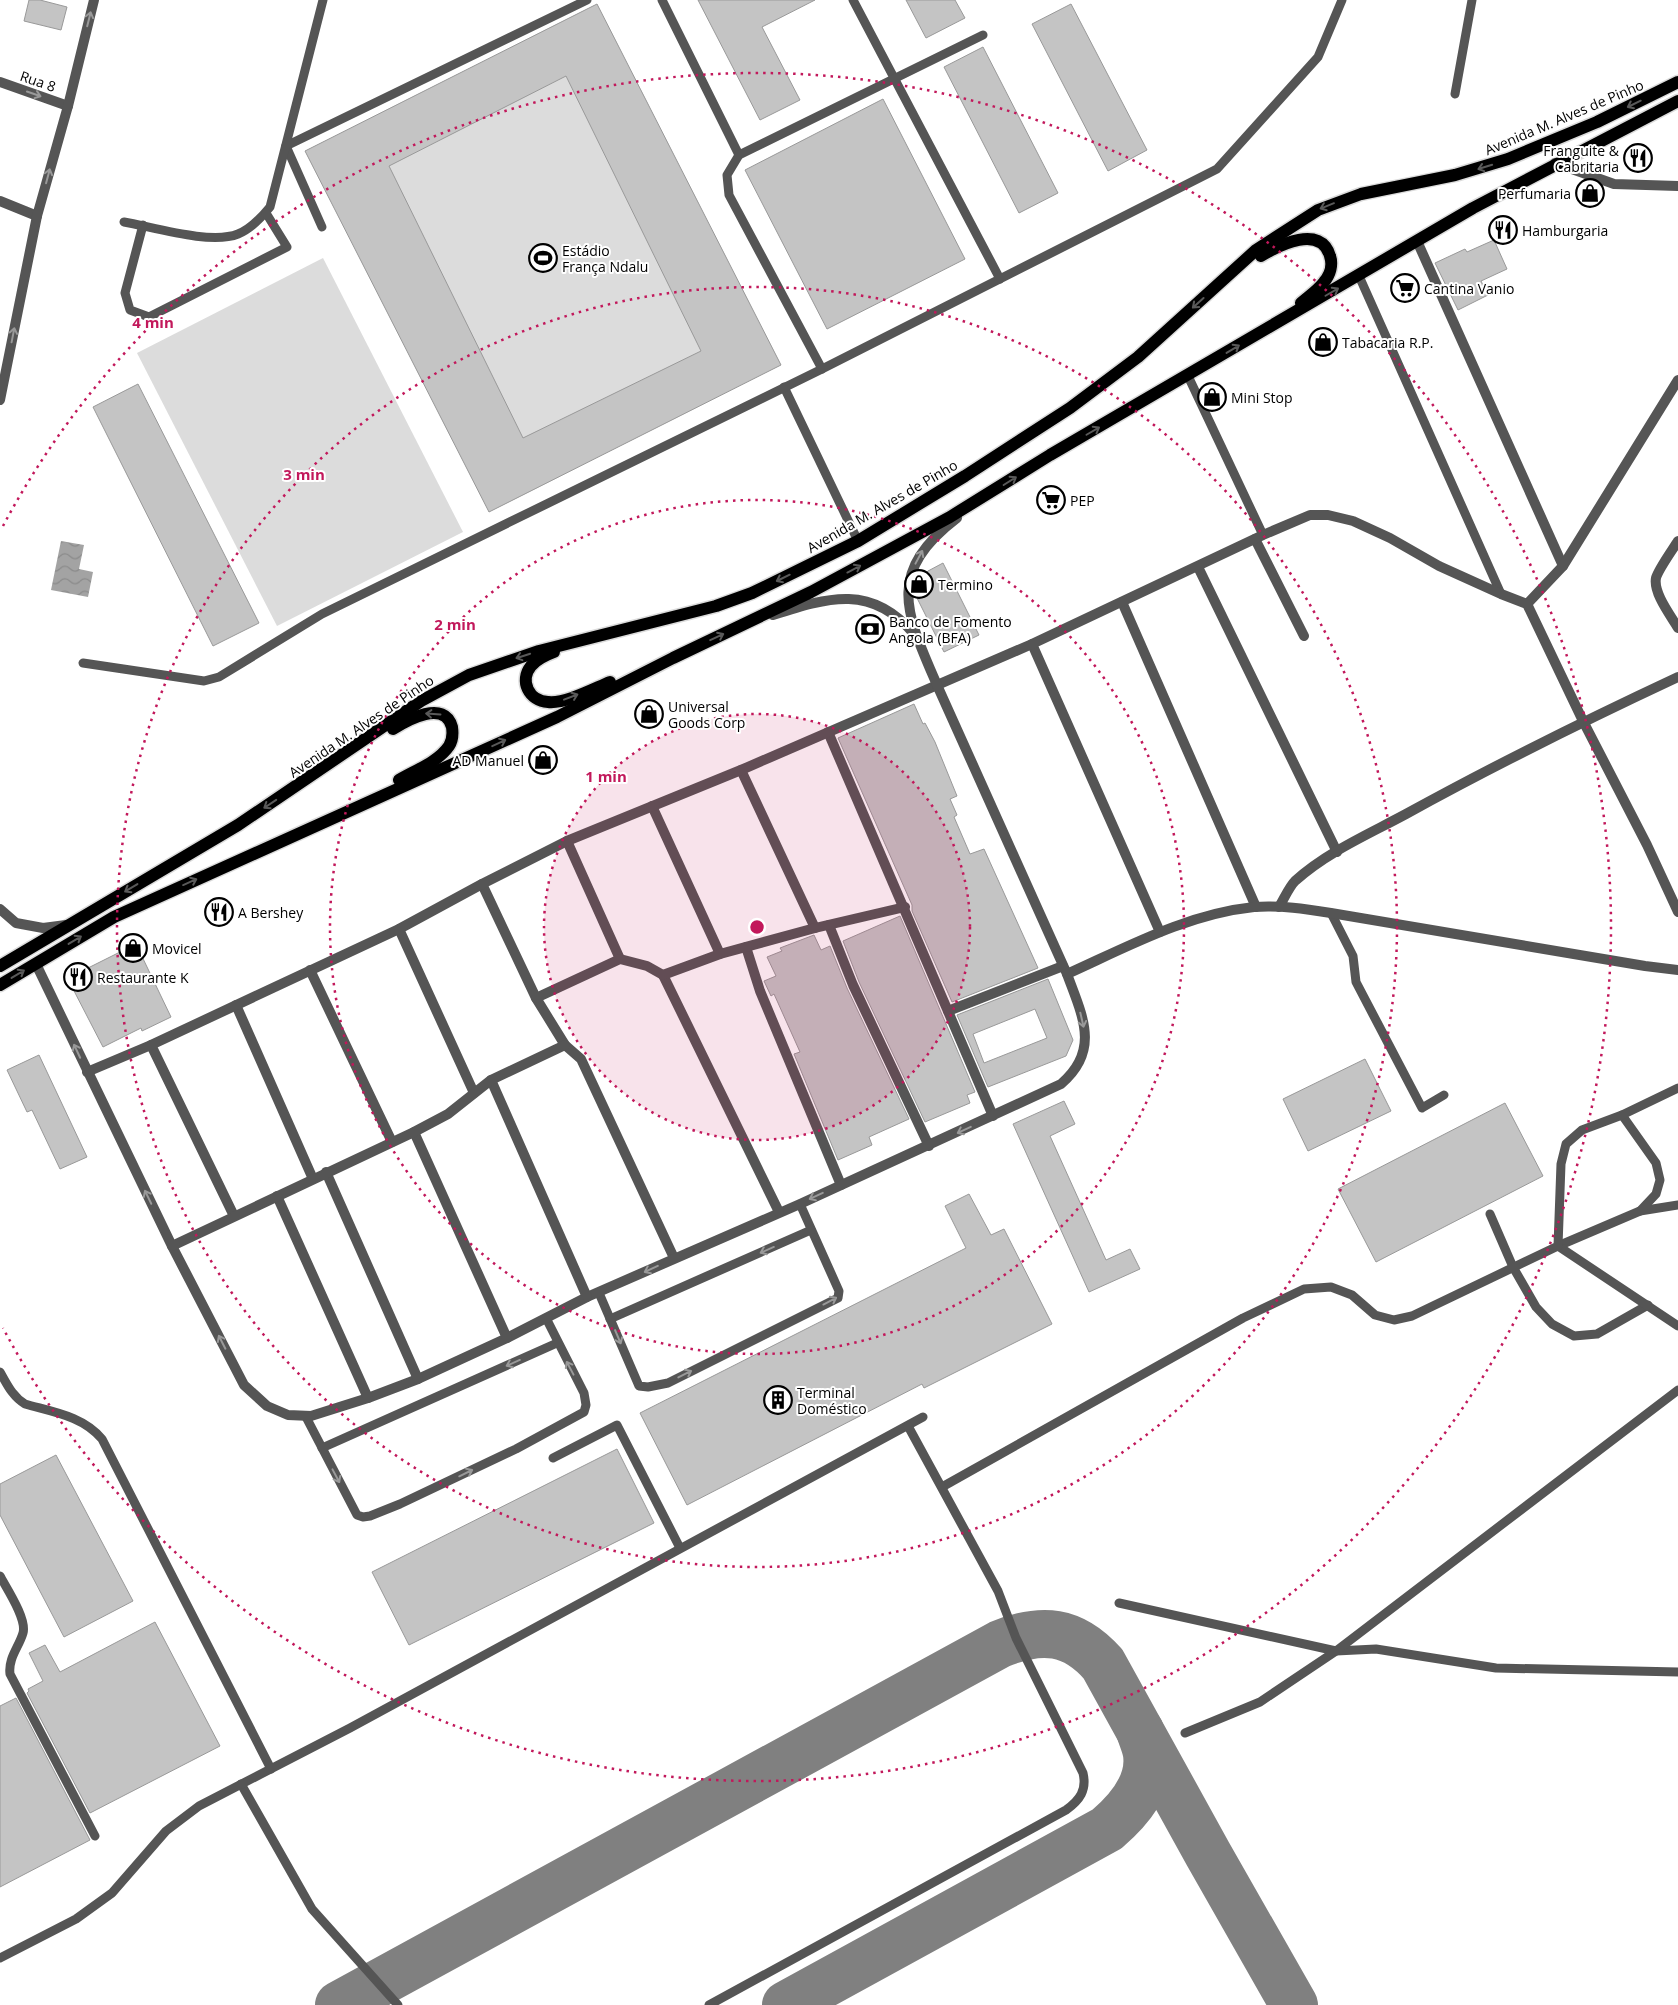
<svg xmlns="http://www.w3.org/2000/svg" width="1678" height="2005" viewBox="0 0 1678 2005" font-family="'Open Sans',sans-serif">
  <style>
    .garden { fill: #dcdcdc }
    .water { fill: url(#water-waves) }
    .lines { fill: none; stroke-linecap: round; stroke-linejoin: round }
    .taxiway { stroke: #808080; stroke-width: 48 }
    .building { fill: #c4c4c4; stroke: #999; fill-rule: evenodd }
    .primary-casing { stroke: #dbdbdb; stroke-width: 15 }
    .service { stroke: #555; stroke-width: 9 }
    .minor { stroke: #555; stroke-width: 10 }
    .tertiary { stroke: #555; stroke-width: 10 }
    .primary { stroke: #000; stroke-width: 12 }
    .oneway { stroke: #999 }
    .oneway2 { stroke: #595959 }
    .ring { fill: none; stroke: #c2185b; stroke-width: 2.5; stroke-dasharray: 2.5 5 }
    .labels { text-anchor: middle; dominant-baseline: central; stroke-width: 4; stroke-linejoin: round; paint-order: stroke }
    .street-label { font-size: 14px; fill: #000; stroke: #fff }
    .poi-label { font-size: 14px; fill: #000; stroke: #fff; text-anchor: start }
    .centre { fill: #c2185b; stroke: #fff; stroke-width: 2.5 }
    .ring-label { font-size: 15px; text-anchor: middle; font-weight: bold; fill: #c2185b; stroke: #fff; stroke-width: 4; stroke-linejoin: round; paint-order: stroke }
  </style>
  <defs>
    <pattern id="water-waves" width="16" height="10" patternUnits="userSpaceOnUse" patternTransform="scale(1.25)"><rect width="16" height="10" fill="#a3a3a3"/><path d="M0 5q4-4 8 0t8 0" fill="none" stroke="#8b8b8b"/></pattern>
  </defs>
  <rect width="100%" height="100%" fill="#fff"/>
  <g class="garden">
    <polygon points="597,4 781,365 489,512 305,151"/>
    <polygon points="323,258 463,532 277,626 137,353"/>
  </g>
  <polygon class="water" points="61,541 84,545 79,569 93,572 88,597 51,590"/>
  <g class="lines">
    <g class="taxiway">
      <path d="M339 2005 1000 1644C1042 1627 1073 1630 1103 1664L1208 1854 1294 2005"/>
      <path d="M786 2005 1107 1829C1129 1810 1151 1785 1147 1754 1146 1746 1142 1738 1140 1731"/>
    </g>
  </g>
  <g class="building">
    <polygon points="29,0 40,0 67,7 61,30 24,21"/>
    <polygon points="698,0 815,0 762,27 800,100 760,120"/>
    <polygon points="906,0 955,0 965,18 926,38"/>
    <path d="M597 4 781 365 489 512 305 151ZM566 76 701 351 523 438 389 166Z"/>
    <polygon points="1071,4 1147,150 1108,171 1032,24"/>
    <polygon points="983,47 1058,193 1019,213 944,67"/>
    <polygon points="883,99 965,259 827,329 745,170"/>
    <polygon points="1494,240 1507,269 1481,281 1488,295 1458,310 1435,263 1465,249 1467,252"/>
    <polygon points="138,384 259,623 213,646 93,407"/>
    <polygon points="943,563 979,635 944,652 915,594 917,582 928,571"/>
    <polygon points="914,704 923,724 925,723 935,742 957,796 950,799 957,815 954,817 970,854 984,849 1038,968 952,1002 912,911 912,905 838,738"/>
    <polygon points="900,916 975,1092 967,1095 970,1103 925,1122 859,982 843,941"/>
    <polygon points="814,935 821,950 830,946 847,988 909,1119 869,1137 872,1145 838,1160 794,1054 800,1052 774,994 771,996 764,981 776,976 767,957 782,951 780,948"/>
    <polygon points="136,944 171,1017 142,1031 141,1028 103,1047 72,987 78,973"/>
    <path d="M1048 979 1073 1040 1066 1056 988 1087 957 1015ZM1035 1009 1047 1038 984 1063 973 1034Z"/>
    <polygon points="39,1055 87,1157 60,1169 32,1110 27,1112 7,1070"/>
    <polygon points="1365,1059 1391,1111 1308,1151 1283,1099"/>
    <polygon points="1064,1101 1075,1124 1050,1136 1106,1260 1130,1249 1140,1269 1089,1292 1013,1124"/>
    <polygon points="1505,1103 1543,1176 1376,1262 1338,1189"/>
    <polygon points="969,1194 991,1235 1004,1229 1052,1324 924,1388 922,1384 687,1505 640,1413 966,1248 945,1206"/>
    <polygon points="617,1449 654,1523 409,1645 372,1572"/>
    <polygon points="56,1455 133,1601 64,1637 0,1515 0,1484"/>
    <polygon points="155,1622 220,1746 90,1813 27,1693 29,1691 28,1689 43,1681 29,1653 45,1645 60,1672"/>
    <polygon points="16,1698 90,1840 0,1887 0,1706"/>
  </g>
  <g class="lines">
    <defs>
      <g id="primary">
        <path d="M1261 256C1279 245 1321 224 1330 256 1333 265 1330 275 1324 282 1318 290 1309 296 1301 303"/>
        <path d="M554 652C546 655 537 659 531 666 519 681 529 701 548 702 565 704 593 689 610 682"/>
        <path d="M393 729C407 720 445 699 452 727 453 734 453 740 449 746 438 762 416 770 399 780"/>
        <polyline points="0,966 238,825 421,701 469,675 539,651 716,606 752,593 858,541 965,476 1070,408 1138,357 1256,250 1318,210 1361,194 1455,175 1508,159 1597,122 1678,82"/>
        <polyline points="0,985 114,917 557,717 673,658 811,592 950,517 1050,455 1473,208 1678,101"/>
      </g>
    </defs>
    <use href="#primary" class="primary-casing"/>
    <g class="service">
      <polyline points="662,0 739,155"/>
      <polyline points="853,0 1000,279"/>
      <polyline points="1455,94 1472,0"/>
      <polyline points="286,146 587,0"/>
      <polyline points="286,146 322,227"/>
      <path d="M124 222C153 227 211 245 238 234 251 229 261 218 270 207L323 0"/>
      <polyline points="143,225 125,293 130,310 149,317 287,247 266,213"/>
      <polyline points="1359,276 1501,594"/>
      <polyline points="822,369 729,195 727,175 739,155 983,35"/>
      <polyline points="1188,376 1263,535"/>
      <polyline points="784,387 858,541"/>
      <polyline points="83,663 204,681 219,677 322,614 822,369 1217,169 1318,57 1342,0"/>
      <polyline points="1331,913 1353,956 1356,982 1422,1108 1444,1095"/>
      <polyline points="1640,1211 1678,1205"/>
      <polyline points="1490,1214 1513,1267 1536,1307 1552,1324 1574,1336 1597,1334 1648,1305"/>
      <polyline points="1558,1246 1640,1211 1656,1194 1660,1180 1656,1163 1622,1115"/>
      <polyline points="1558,1246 1678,1326"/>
      <polyline points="599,1293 639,1386 648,1387 668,1383 838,1298 839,1291 800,1204"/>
      <polyline points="610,1319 811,1230"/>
      <path d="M0 1372C7 1384 12 1396 25 1404 53 1412 83 1416 102 1439L271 1769"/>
      <polyline points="306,1417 357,1515 363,1517 370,1516 400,1504 516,1449 584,1412 586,1405 584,1393 546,1318"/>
      <polyline points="322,1448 557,1343"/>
      <polyline points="553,1458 617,1425 680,1548"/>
      <polyline points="942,1487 1243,1318 1304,1289 1331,1287 1352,1295 1375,1315 1394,1320 1412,1316 1558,1246 1561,1164 1566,1144 1582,1130 1622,1115 1678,1088"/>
      <path d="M0 1576C7 1589 27 1619 23 1633 19 1647 8 1658 10 1674L95 1836"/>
      <polyline points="1119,1603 1336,1651 1376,1649 1496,1668 1678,1672"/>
      <polyline points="1185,1733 1260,1702 1336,1651 1678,1390"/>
      <polyline points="241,1784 312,1909 398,2005"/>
      <polyline points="0,1958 76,1919 112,1893 166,1831 199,1806 350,1728 923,1417"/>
      <path d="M709 2005 1066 1810C1080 1800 1087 1790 1083 1773L1016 1638 998 1591 908 1426"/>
    </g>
    <g class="minor">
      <polyline points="0,82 68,106"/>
      <polyline points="1555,163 1614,184 1678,186"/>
      <polyline points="0,201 37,216"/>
      <polyline points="1417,241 1563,566"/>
      <polyline points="0,400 37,216 68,106 94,0"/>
      <polyline points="1255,539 1304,636"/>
      <path d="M1678 541C1673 549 1658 570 1656 578 1653 593 1671 616 1678 628"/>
      <polyline points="1198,567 1337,852"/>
      <polyline points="1122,602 1256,907"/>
      <polyline points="1527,604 1563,566 1678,380"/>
      <polyline points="1032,644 1160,932"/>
      <polyline points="828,732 993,1116"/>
      <polyline points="741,770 815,928"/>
      <polyline points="652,806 720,954"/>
      <polyline points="567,841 620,959"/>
      <polyline points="482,884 536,998 565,1045 581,1059 674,1258"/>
      <path d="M1279 907C1284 899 1289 887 1295 881 1327 852 1369 834 1406 814 1495 765 1586 720 1678 677"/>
      <polyline points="0,909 16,923 43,928 66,925"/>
      <polyline points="829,925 853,985 929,1146"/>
      <polyline points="399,929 474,1093"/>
      <polyline points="746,947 760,991 841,1185"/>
      <path d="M36 964 172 1246 244 1385 267 1406 288 1415 311 1416 368 1398 418 1379 507 1338 587 1297 800 1204 1061 1084C1101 1050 1082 1015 1067 974"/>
      <polyline points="310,970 392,1142"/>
      <polyline points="663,975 779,1212"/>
      <polyline points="536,998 620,959 647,966 663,975 720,954 815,928 905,907"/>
      <polyline points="236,1005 313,1179"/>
      <polyline points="948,1011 1063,966"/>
      <polyline points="151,1045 234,1216"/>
      <polyline points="87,1072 151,1045 399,929 482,884 567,841 741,770 1032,644 1263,535 1310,515 1328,515 1353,521 1390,538 1439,566 1501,594 1527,604 1583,721 1647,845 1678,912"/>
      <polyline points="491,1080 587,1297"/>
      <polyline points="414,1132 507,1338"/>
      <polyline points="326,1172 418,1379"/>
      <polyline points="277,1196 368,1398"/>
      <polyline points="172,1246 414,1132 448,1114 491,1080 565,1045"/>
    </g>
    <g class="tertiary">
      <path d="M957 518C885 573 906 613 937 685L1067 974C1127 947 1187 914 1254 907 1280 905 1306 909 1331 913L1645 966 1678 970"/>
      <path d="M773 615C829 597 872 584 914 634"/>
    </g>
    <use href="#primary" class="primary"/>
  </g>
  <defs><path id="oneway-shaft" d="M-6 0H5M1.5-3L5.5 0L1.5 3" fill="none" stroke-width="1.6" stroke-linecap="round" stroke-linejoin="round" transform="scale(1.25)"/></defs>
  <g class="oneway">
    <use href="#oneway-shaft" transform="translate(89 19) rotate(-76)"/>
    <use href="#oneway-shaft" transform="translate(34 94) rotate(19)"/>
    <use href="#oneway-shaft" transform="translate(48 176) rotate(-75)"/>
    <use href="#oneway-shaft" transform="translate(13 335) rotate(-79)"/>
    <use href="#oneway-shaft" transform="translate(919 557) rotate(-62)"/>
    <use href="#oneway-shaft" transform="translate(1082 1020) rotate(77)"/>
    <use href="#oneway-shaft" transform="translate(77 1051) rotate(-115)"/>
    <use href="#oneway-shaft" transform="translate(964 1130) rotate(155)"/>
    <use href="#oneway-shaft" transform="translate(816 1196) rotate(155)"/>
    <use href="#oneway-shaft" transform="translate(148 1197) rotate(-116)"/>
    <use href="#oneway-shaft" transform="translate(767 1250) rotate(156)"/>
    <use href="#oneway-shaft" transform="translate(651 1269) rotate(155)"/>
    <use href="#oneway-shaft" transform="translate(830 1301) rotate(-28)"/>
    <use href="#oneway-shaft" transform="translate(618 1337) rotate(67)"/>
    <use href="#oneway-shaft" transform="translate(222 1342) rotate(-117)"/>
    <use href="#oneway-shaft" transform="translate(513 1363) rotate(156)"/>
    <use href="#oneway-shaft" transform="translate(570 1368) rotate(-118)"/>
    <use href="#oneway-shaft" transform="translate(685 1374) rotate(-27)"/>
    <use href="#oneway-shaft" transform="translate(466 1473) rotate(-26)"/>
    <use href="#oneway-shaft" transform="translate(336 1476) rotate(62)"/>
  </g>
  <g class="oneway2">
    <use href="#oneway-shaft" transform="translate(1634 104) rotate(154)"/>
    <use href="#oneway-shaft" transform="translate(1485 167) rotate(163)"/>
    <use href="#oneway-shaft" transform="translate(1327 206) rotate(158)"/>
    <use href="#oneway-shaft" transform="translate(1332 292) rotate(-30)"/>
    <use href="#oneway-shaft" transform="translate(1198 303) rotate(138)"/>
    <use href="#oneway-shaft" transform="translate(1233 349) rotate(-31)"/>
    <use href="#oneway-shaft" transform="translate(1093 431) rotate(-30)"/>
    <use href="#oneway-shaft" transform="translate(1010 481) rotate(-32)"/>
    <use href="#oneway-shaft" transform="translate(854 569) rotate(-28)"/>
    <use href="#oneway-shaft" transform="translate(783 578) rotate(154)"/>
    <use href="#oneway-shaft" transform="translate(717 637) rotate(-25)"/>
    <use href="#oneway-shaft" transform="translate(523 656) rotate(162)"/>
    <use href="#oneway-shaft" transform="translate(571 697) rotate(-21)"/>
    <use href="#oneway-shaft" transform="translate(433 714) rotate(-176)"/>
    <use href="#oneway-shaft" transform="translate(499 743) rotate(-25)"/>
    <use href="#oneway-shaft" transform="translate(270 804) rotate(146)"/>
    <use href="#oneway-shaft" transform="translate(190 882) rotate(-24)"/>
    <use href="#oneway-shaft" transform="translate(131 888) rotate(149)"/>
    <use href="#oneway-shaft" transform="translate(75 940) rotate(-31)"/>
    <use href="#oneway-shaft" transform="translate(18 974) rotate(-31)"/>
  </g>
  <circle cx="757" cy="927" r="213" fill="#c2185b" fill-opacity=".12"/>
  <g class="ring">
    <circle cx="757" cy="927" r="213"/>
    <circle cx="757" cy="927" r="427"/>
    <circle cx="757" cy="927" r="640"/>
    <path d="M3 526A854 854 0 1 1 3 1328"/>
  </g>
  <defs>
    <symbol id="restaurant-ring" viewBox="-11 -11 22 22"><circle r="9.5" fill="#fff" stroke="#000" stroke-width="1.5"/><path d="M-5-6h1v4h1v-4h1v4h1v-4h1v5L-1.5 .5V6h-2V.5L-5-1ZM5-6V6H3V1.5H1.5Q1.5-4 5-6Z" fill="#000"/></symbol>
    <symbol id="shop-ring" viewBox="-11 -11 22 22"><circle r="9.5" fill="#fff" stroke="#000" stroke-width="1.5"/><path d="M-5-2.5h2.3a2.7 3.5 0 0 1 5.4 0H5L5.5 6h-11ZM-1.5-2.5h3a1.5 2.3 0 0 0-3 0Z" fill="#000"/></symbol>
    <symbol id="stadium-ring" viewBox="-11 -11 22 22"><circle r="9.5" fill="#fff" stroke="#000" stroke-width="1.5"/><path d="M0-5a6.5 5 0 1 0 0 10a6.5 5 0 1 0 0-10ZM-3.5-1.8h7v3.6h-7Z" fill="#000"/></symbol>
    <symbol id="supermarket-ring" viewBox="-11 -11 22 22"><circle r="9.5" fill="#fff" stroke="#000" stroke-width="1.5"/><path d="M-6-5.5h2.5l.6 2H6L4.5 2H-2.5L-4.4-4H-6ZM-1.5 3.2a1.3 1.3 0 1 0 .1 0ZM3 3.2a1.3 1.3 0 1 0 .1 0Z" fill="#000"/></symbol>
    <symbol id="bank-ring" viewBox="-11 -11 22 22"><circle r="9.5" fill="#fff" stroke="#000" stroke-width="1.5"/><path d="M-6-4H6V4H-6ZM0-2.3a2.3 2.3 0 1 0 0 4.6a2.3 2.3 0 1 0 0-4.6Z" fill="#000"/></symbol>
    <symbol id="building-ring" viewBox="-11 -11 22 22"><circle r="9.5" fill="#fff" stroke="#000" stroke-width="1.5"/><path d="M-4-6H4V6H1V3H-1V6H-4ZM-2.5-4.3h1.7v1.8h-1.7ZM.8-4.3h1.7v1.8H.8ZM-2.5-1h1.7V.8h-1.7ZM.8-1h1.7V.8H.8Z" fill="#000"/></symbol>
  </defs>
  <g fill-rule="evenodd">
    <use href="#restaurant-ring" x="1622" y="142" width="32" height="32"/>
    <use href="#shop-ring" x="1574" y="177" width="32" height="32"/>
    <use href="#restaurant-ring" x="1487" y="214" width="32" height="32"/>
    <use href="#stadium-ring" x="527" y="242" width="32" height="32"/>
    <use href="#supermarket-ring" x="1389" y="272" width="32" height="32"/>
    <use href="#shop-ring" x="1307" y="326" width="32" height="32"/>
    <use href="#shop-ring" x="1196" y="381" width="32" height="32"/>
    <use href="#supermarket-ring" x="1035" y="484" width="32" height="32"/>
    <use href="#shop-ring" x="903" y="568" width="32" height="32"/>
    <use href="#bank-ring" x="854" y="613" width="32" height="32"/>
    <use href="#shop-ring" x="633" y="698" width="32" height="32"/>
    <use href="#shop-ring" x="527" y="744" width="32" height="32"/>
    <use href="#restaurant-ring" x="203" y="896" width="32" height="32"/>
    <use href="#shop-ring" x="117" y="932" width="32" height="32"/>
    <use href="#restaurant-ring" x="62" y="961" width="32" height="32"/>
    <use href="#building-ring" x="762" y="1384" width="32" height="32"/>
  </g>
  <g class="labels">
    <g class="street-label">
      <text transform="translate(38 81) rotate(19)">Rua 8</text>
      <text transform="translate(1564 117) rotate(-23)">Avenida M. Alves de Pinho</text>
      <text transform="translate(882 506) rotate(-30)">Avenida M. Alves de Pinho</text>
      <text transform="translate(361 726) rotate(-34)">Avenida M. Alves de Pinho</text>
    </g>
    <g class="poi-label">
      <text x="1619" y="150" text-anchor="end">Franguite &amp;<tspan x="1619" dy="16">Cabritaria</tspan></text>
      <text x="1571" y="193" text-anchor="end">Perfumaria</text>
      <text x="1522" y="230">Hamburgaria</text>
      <text x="562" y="250">Estádio<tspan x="562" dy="16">França Ndalu</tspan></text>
      <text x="1424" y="288">Cantina Vanio</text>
      <text x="1342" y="342">Tabacaria R.P.</text>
      <text x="1231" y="397">Mini Stop</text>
      <text x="1070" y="500">PEP</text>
      <text x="938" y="584">Termino</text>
      <text x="889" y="621">Banco de Fomento<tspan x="889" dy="16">Angola (BFA)</tspan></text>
      <text x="668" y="706">Universal<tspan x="668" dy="16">Goods Corp</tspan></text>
      <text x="524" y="760" text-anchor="end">AD Manuel</text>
      <text x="238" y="912">A Bershey</text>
      <text x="152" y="948">Movicel</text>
      <text x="97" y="977">Restaurante K</text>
      <text x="797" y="1392">Terminal<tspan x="797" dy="16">Doméstico</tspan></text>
    </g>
  </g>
  <circle cx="757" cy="927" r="8" class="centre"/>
  <g class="ring-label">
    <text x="153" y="328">4 min</text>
    <text x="304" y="480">3 min</text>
    <text x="455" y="630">2 min</text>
    <text x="606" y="782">1 min</text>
  </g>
</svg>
